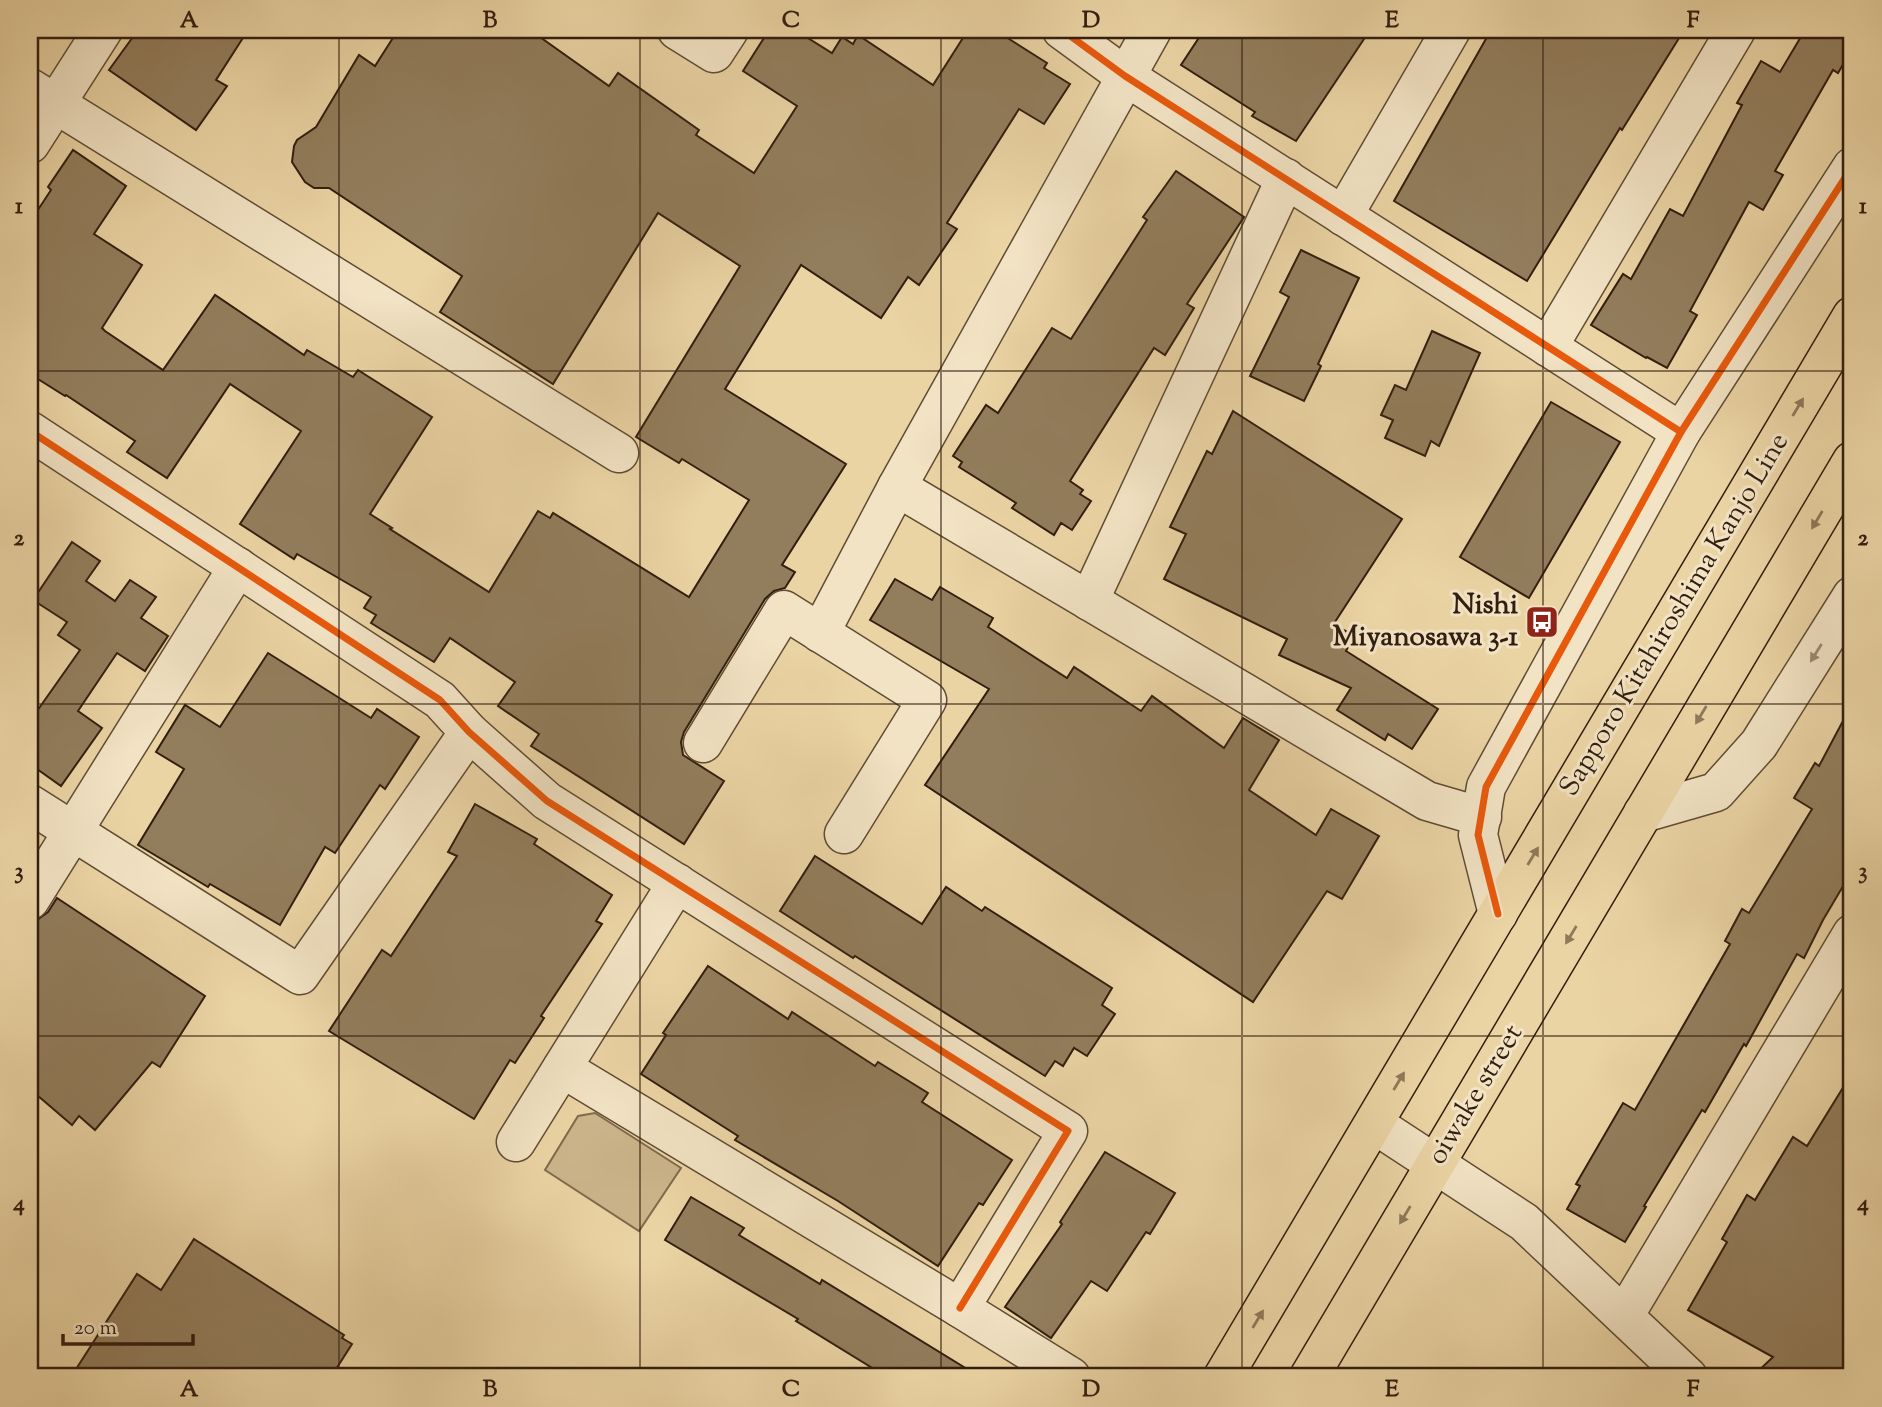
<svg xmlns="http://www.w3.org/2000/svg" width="1882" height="1407" viewBox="0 0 1882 1407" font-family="'Sorts Mill Goudy',serif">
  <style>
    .green { fill: #ccb58b; stroke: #7f6a4d; stroke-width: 2 }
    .building { fill: #927d5c; stroke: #321e0f; stroke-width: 2 }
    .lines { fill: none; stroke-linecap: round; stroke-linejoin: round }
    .minor-casing { stroke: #604c34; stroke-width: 41 }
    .major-casing { stroke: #321e0f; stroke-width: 41 }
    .minor { stroke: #f2e3c4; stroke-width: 38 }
    .major { stroke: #ebd4a4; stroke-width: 38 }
    .cycleway-casing { stroke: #f2e3c4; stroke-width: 11 }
    .cycleway { stroke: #e8590c; stroke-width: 7 }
    .oneway { fill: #8e795a }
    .oneway2 { fill: #9c8a73 }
    .grid { fill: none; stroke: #321e0f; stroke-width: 2; stroke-opacity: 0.55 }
    .labels { text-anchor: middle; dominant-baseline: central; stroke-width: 6; stroke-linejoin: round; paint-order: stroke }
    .poi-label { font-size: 28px; font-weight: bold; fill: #321e0f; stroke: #f2e3c4; text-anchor: end }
    .street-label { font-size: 28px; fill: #321e0f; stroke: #f2e3c4 }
    .neatline { fill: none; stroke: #321e0f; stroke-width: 2.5 }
    .grid-label { font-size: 23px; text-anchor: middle; font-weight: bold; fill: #321e0f }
  </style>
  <rect width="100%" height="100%" fill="#ebd4a4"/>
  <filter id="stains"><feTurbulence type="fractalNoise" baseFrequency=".00286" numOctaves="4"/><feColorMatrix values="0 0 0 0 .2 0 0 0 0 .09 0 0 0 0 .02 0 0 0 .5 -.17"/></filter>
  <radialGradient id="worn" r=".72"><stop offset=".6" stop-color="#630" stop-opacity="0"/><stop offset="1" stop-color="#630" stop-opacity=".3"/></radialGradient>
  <polygon class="green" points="595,1113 681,1168 639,1231 545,1170 578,1116"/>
  <g class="building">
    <polygon points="138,30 248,30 216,80 227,86 196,130 109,70"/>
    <polygon points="398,30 530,30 609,86 618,73 699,130 696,135 754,173 797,106 743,71 769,30 795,30 832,53 842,37 853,44 858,35 933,85 968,30 995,30 1047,63 1044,68 1070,84 1044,124 1019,109 947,223 957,229 919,285 908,277 881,318 801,265 725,389 846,464 782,565 795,572 785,588 774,591 765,599 684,732 681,742 683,755 724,781 684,844 531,746 539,734 498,706 515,682 450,638 434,662 371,623 376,615 364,608 371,597 297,554 294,559 240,524 301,431 230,384 167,478 127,452 135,441 66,395 65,396 30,374 30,222 51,190 48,187 73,150 126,186 94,234 142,265 102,328 105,331 163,370 215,295 304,355 307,350 353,377 358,370 432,417 370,514 392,528 390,529 489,592 538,511 550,518 553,513 689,597 749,500 682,459 679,463 636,437 740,266 658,213 553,384 440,312 462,276 329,188 314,188 305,182 292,162 294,146 297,140 316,127 359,55 375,66"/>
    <polygon points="1204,30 1370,30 1296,141 1252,116 1255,112 1181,65"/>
    <polygon points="1491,30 1684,30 1622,130 1620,128 1527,281 1394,201"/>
    <polygon points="1805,30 1852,30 1852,49 1838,73 1833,70 1775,171 1783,175 1763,210 1749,202 1690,311 1697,315 1667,368 1647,357 1646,358 1591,325 1623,274 1631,279 1670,209 1683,216 1742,105 1737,103 1761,61 1780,72"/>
    <polygon points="1176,171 1244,217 1187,304 1194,308 1165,355 1154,348 1070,481 1083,490 1080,494 1091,501 1072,530 1061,523 1054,535 1012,508 1016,503 959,467 962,462 953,456 986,405 998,413 1052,328 1071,339 1147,220 1143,217"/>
    <polygon points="1301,250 1359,278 1318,364 1321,366 1304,401 1250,376 1289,297 1280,292"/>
    <polygon points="1432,331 1480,353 1439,446 1431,441 1425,456 1385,438 1393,420 1381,415 1395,385 1406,390"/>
    <polygon points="1551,402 1620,442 1529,598 1460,557"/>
    <polygon points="1233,411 1402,519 1333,625 1354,635 1346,651 1438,709 1412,749 1388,734 1385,740 1337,710 1351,688 1279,655 1287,639 1164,579 1186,534 1170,527 1207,451 1212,454"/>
    <polygon points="72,542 100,561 86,581 115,601 130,580 156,597 141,618 168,636 145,671 117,653 78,711 102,728 61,786 30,764 30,721 80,650 58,635 67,622 33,600"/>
    <polygon points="895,579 932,600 940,587 993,618 988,627 1067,678 1074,667 1141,711 1152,696 1224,748 1243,718 1279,740 1249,790 1316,835 1331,809 1379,836 1342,899 1327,891 1253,1002 925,785 989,689 870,620"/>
    <polygon points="268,653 371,718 377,709 419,737 385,789 380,785 335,853 325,847 280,925 210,884 208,887 138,845 184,769 156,752 185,705 220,727"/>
    <polygon points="1852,704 1852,871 1823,920 1804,958 1797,954 1746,1046 1744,1044 1705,1112 1702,1110 1644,1206 1646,1207 1625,1242 1567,1209 1580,1186 1576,1184 1623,1103 1635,1110 1730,944 1725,941 1742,909 1749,913 1812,809 1794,798 1815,763 1819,766"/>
    <polygon points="475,804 537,839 534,844 612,895 596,921 602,924 541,1016 544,1018 515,1063 510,1060 474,1119 329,1031 382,950 391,956 457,856 448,852"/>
    <polygon points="815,856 922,924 946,887 982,911 985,907 1112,988 1102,1005 1115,1014 1087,1056 1074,1048 1063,1066 1055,1061 1045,1076 855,956 853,958 780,911"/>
    <polygon points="57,898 205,996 160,1067 152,1062 95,1130 79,1116 72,1125 30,1089 30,930 37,920 48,912"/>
    <polygon points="708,966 788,1019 792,1012 875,1066 878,1062 928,1093 922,1102 1012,1160 983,1205 979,1203 938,1266 838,1201 735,1140 738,1136 641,1074 666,1035 663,1033"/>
    <polygon points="1852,1073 1852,1377 1752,1377 1773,1357 1688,1310 1727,1242 1722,1239 1747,1195 1755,1200 1793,1137 1807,1146"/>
    <polygon points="1105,1152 1175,1193 1150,1234 1146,1232 1107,1291 1091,1281 1051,1338 1005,1307 1062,1224 1060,1222"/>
    <polygon points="691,1197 744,1228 739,1235 820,1284 822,1280 980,1377 887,1377 796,1321 798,1319 665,1240"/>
    <polygon points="194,1239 344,1335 342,1338 352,1344 331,1377 71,1377 137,1274 161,1290"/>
  </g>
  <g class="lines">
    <defs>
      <g id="minor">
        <polyline points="677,30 714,53 729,30"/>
        <polyline points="1062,30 1125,76 1681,432"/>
        <polyline points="30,88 619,453"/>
        <polyline points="30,144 103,30"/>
        <polyline points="1343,216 1451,30"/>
        <polyline points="1548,347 1736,30"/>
        <polyline points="30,431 440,700 469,732 547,801 1068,1131 960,1308"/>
        <polyline points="897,487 1427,801 1482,817"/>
        <polyline points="1089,601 1286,178"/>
        <polyline points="820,633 897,487 1152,30"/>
        <polyline points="703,743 784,610 927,700 844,834"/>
        <polyline points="30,804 300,975 469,732"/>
        <polyline points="1643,813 1716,792 1759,744 1852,596"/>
        <polyline points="30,900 238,567"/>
        <polyline points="1498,914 1478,835 1486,787 1681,432 1852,167"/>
        <polyline points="562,1068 960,1308 1071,1377"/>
        <polyline points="1374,1124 1524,1222 1688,1377"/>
        <polyline points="516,1142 677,883"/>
        <polyline points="1624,1316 1852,934"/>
      </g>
      <g id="major">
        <polyline points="1223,1377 1852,316"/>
        <polyline points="1309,1377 1852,461"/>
      </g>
    </defs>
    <use href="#minor" class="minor-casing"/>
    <use href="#major" class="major-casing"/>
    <use href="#minor" class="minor"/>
    <use href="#major" class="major"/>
    <defs>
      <g id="cycleway">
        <polyline points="1062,30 1125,76 1681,432"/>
        <polyline points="30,431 440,700 469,732 547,801 1068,1131 960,1308"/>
        <polyline points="1498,914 1478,835 1486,787 1681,432 1852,167"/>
      </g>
    </defs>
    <use href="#cycleway" class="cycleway-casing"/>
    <use href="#cycleway" class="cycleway"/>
  </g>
  <defs><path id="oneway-solid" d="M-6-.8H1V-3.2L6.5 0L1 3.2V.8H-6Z" transform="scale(1.75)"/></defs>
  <g class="oneway">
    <use href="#oneway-solid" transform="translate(1798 407) rotate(-59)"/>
    <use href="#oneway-solid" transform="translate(1817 520) rotate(121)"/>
    <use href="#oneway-solid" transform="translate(1701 715) rotate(121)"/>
    <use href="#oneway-solid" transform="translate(1533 856) rotate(-59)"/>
    <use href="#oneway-solid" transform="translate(1571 935) rotate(121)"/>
    <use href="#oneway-solid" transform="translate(1399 1081) rotate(-59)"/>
    <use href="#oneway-solid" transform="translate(1405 1215) rotate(121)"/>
    <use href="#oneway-solid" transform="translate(1258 1319) rotate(-59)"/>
  </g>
  <use class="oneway2" href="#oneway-solid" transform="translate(1816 653) rotate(122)"/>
  <path class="grid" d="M339 30V1377M640 30V1377M941 30V1377M1242 30V1377M1543 30V1377M30 371H1852M30 704H1852M30 1036H1852"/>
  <defs>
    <symbol id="bus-square" viewBox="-11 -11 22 22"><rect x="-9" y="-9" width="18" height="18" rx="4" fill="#8f2418" stroke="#f2e3c4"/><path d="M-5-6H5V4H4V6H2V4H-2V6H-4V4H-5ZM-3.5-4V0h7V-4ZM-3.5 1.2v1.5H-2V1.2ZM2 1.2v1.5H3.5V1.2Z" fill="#fff"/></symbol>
  </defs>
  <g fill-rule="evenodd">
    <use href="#bus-square" x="1523" y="603" width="38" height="38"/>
  </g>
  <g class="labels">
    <g class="poi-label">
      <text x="1518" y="606">Nishi<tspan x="1518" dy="32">Miyanosawa 3-1</tspan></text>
    </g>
    <g class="street-label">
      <text transform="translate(1675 615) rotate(-59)">Sapporo Kitahiroshima Kanjo Line</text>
      <text transform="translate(1476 1095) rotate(-59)">oiwake street</text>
    </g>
  </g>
  <rect width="1882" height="1407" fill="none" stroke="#ebd4a4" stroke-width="77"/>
  <path d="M63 1334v10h130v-10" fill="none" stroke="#321e0f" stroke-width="3.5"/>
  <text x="74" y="1334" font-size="21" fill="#321e0f" stroke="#f2e3c4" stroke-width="5" paint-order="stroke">20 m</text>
  <rect x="38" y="38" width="1805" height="1330" class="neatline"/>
  <g class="grid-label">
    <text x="189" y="27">A</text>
    <text x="490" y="27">B</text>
    <text x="791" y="27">C</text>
    <text x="1091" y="27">D</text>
    <text x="1392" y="27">E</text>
    <text x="1693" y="27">F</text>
    <text x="19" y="213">1</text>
    <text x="1863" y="213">1</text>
    <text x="19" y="545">2</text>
    <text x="1863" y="545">2</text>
    <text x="19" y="878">3</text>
    <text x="1863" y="878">3</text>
    <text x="19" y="1210">4</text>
    <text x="1863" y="1210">4</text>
    <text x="189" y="1396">A</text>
    <text x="490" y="1396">B</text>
    <text x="791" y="1396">C</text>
    <text x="1091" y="1396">D</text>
    <text x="1392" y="1396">E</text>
    <text x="1693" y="1396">F</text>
  </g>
  <rect width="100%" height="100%" filter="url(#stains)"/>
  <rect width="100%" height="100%" fill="url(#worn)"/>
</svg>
